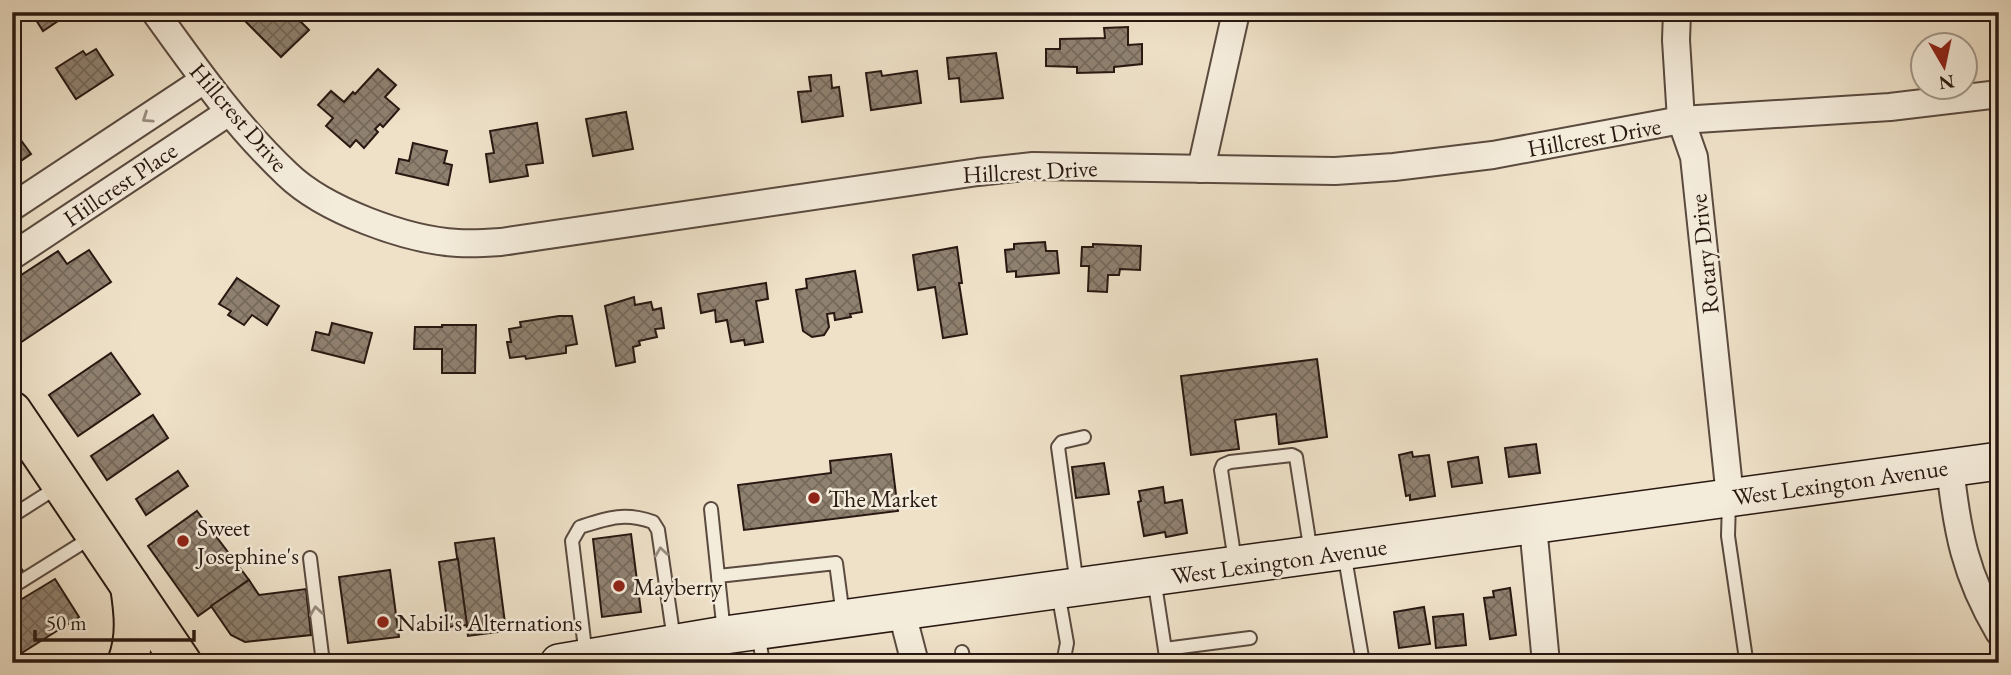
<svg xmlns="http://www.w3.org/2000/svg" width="2011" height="675" viewBox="0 0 2011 675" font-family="'EB Garamond',serif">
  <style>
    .building { fill: url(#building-cross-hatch); stroke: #281811; stroke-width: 2 }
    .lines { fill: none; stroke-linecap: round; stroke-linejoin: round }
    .lane-casing { stroke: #5a4a3f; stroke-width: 16 }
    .street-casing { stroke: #5a4a3f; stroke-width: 30 }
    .secondary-casing { stroke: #281811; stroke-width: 40 }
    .primary-casing { stroke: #281811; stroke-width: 42 }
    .lane { stroke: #f4ecdb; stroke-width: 12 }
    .street { stroke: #f4ecdb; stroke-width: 26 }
    .secondary { stroke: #f4ecdb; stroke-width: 37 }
    .primary { stroke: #eee1c8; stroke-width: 38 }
    .oneway { stroke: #988d80 }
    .poi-dot { fill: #8f2418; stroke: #f4ecdb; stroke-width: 2.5 }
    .labels { text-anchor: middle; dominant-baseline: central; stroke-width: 5; stroke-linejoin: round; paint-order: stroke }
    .street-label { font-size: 24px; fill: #281811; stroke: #f4ecdb }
    .poi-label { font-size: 24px; fill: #281811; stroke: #f4ecdb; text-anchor: start }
  </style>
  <defs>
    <pattern id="building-cross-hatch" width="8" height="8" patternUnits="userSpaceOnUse" patternTransform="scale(1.75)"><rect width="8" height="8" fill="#8f8170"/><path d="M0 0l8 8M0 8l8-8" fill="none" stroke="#75695b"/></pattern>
  </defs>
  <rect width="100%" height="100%" fill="#eee1c8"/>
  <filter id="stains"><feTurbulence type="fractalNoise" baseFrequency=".00286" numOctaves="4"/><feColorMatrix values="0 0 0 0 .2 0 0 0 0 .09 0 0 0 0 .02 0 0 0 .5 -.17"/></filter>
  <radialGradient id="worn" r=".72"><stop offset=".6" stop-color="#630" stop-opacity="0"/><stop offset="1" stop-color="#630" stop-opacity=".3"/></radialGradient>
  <g class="building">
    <polygon points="31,12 65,12 67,15 43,31"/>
    <polygon points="251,12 296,12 294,15 309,30 281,57 244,20"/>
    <polygon points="1128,27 1128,45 1142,44 1142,64 1114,67 1114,72 1077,73 1077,67 1046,66 1046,49 1060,49 1060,39 1105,38 1104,28"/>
    <polygon points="96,49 113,75 76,99 56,68 83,51 86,55"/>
    <polygon points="996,53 1003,98 961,102 959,78 949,79 947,58"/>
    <polygon points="378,69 396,85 385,97 399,109 383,127 380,124 375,129 378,132 364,148 356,140 350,147 326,126 333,118 318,105 331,91 344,102 353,92 355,94"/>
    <polygon points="881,71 882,76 917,71 921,103 871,110 866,73"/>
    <polygon points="831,75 832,88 839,87 843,116 802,122 798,92 811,91 809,77"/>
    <polygon points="626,112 633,149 593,156 586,119"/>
    <polygon points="537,123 543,163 526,165 528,176 490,182 486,154 494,153 490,131"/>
    <polygon points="12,128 31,154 12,167"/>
    <polygon points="413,143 447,151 444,163 452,165 448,185 396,173 399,159 409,161"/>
    <polygon points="1045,242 1046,251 1057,251 1059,273 1016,277 1016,271 1007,272 1005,250 1014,249 1014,244"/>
    <polygon points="1093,244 1141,246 1140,270 1120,269 1119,275 1108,275 1107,292 1088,291 1089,266 1081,266 1082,247 1093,247"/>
    <polygon points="957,247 962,283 959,283 967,334 943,338 935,287 918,290 913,255"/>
    <polygon points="89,250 111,282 14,347 12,345 12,281 58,251 67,264"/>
    <polygon points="855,271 862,312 850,314 851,317 835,320 834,313 827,314 829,327 824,335 812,337 803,331 796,290 807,288 806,279"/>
    <polygon points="237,278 279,306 267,325 252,315 244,325 228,315 231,311 219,304"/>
    <polygon points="766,283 768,299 756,301 763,342 745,345 744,340 731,342 727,320 716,322 715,310 701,313 698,294"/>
    <polygon points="634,297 635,305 651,302 653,310 661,308 664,328 655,329 657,337 639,341 640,345 633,347 635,362 616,366 605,306"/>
    <polygon points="559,316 572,316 577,344 566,346 566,353 526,359 525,356 510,358 507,342 511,342 509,329 521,327 520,322"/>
    <polygon points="332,323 372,333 364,363 312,350 316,332 329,335"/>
    <polygon points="442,325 476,325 475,373 442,373 442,349 414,349 415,327 442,327"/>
    <polygon points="111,353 140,394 78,436 49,395"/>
    <polygon points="1317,359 1327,437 1279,444 1276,414 1235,420 1239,449 1191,455 1181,376"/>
    <polygon points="153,415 168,438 107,480 91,456"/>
    <polygon points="1536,444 1540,473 1509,477 1505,448"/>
    <polygon points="1412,452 1413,457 1429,455 1435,496 1410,500 1410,495 1406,496 1399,455"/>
    <polygon points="891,454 898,511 744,530 738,485 831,473 830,461"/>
    <polygon points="1478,457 1482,483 1452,487 1448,462"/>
    <polygon points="1104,463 1109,494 1076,498 1072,467"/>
    <polygon points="178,471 188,486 146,515 136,499"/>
    <polygon points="1163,487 1165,503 1182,500 1187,533 1166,537 1165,532 1144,536 1138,502 1141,501 1139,491"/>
    <polygon points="197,511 249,580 198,616 148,546"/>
    <polygon points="631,534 641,612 602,617 593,539"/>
    <polygon points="494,538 506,631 468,636 455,543"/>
    <polygon points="12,556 23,571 12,578"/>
    <polygon points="458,559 467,625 448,627 439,562"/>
    <polygon points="390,570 399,637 348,643 339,577"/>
    <polygon points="55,579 79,617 17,656 12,649 12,605"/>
    <polygon points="249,580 259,595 306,589 311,635 245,642 231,635 211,606"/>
    <polygon points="1510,588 1516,635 1490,639 1484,598 1494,597 1493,591"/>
    <polygon points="1424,607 1430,644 1399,648 1394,612"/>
    <polygon points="1463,614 1466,645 1436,648 1433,617"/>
  </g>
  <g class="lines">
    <defs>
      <g id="lane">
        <polyline points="1729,501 1728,536 1746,659"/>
        <polyline points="711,509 718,576"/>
        <polyline points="12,516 59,486"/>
        <polyline points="1344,552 1363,663"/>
        <polyline points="310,558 323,663"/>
        <polyline points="1235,561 1221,470 1223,465 1230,462 1292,455 1296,457 1311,553"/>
        <polyline points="1154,578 1167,663"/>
        <polyline points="1077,585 1058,447 1062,442 1084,437"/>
        <polyline points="12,587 92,537"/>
        <polyline points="1058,592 1067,643 1063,663"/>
        <polyline points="758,632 763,663"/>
        <polyline points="724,633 718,576 836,563 843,616"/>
        <polyline points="1165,649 1250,638"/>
        <polyline points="962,652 964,663"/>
        <path d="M586 657 572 541 580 527C608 518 624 512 653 522L658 530 674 640"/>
      </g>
      <g id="street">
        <path d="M155 12C196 69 236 126 287 174 324 210 406 240 458 243 472 244 487 243 501 242L978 172 1033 166 1335 171 1394 167 1493 155 1681 120 1890 107 1999 94"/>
        <polyline points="1677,12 1676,40 1681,120 1694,157 1730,497"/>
        <polyline points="1201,169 1236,12"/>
        <polyline points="12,207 204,80"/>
        <polyline points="12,256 229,112"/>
        <path d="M1950 467C1957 531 1965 575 1999 632"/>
        <polyline points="1533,526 1546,663"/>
        <polyline points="902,613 915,663"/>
      </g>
      <polyline id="secondary" points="559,663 725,635 1999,461"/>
      <g id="primary">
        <polyline points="12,411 182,663"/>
        <path d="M127 663C137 637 134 612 130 586"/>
      </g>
    </defs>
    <use href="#lane" class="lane-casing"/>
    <use href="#street" class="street-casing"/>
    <use href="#secondary" class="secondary-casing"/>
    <use href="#primary" class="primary-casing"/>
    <use href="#lane" class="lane"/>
    <use href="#street" class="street"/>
    <use href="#secondary" class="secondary"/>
    <use href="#primary" class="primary"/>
  </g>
  <defs><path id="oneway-chevron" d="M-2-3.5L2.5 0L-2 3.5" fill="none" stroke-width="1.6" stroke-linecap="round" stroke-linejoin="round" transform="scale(1.75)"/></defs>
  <g class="oneway">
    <use href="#oneway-chevron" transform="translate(147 118) rotate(146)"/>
    <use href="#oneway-chevron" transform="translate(661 552) rotate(-98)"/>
    <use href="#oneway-chevron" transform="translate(316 611) rotate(-98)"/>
  </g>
  <g class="poi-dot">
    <circle cx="814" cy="498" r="7"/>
    <circle cx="183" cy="541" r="7"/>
    <circle cx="619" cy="586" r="7"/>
    <circle cx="383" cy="622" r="7"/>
  </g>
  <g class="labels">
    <g class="street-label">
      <text transform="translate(239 117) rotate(49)">Hillcrest Drive</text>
      <text transform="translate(1594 137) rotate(-10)">Hillcrest Drive</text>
      <text transform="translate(1030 171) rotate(-3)">Hillcrest Drive</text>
      <text transform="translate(120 184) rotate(-34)">Hillcrest Place</text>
      <text transform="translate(1704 254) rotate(-96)">Rotary Drive</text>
      <text transform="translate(1840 482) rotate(-8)">West Lexington Avenue</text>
      <text transform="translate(1279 561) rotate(-8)">West Lexington Avenue</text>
    </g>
    <g class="poi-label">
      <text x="828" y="498">The Market</text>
      <text x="197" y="527">Sweet<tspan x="197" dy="28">Josephine's</tspan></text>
      <text x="633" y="586">Mayberry</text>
      <text x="397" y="622">Nabil's Alternations</text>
    </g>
  </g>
  <rect width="2011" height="675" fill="none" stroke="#eee1c8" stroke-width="42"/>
  <rect x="14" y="14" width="1983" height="647" fill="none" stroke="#281811" stroke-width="3.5"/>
  <rect x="21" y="21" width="1969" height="633" fill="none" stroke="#281811" stroke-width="2"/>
  <g transform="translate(1944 66) rotate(171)"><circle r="33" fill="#f4ecdb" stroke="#a2978a" stroke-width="2"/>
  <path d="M0-5L12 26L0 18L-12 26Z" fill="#8f2418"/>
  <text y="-10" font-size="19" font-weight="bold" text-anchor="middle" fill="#281811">N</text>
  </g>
  <path d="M35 630v10h159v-10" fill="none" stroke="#281811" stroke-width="3.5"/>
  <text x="46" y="630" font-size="21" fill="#281811" stroke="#f4ecdb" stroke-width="5" paint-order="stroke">50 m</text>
  <rect width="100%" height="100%" filter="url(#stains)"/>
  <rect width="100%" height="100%" fill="url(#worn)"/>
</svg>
